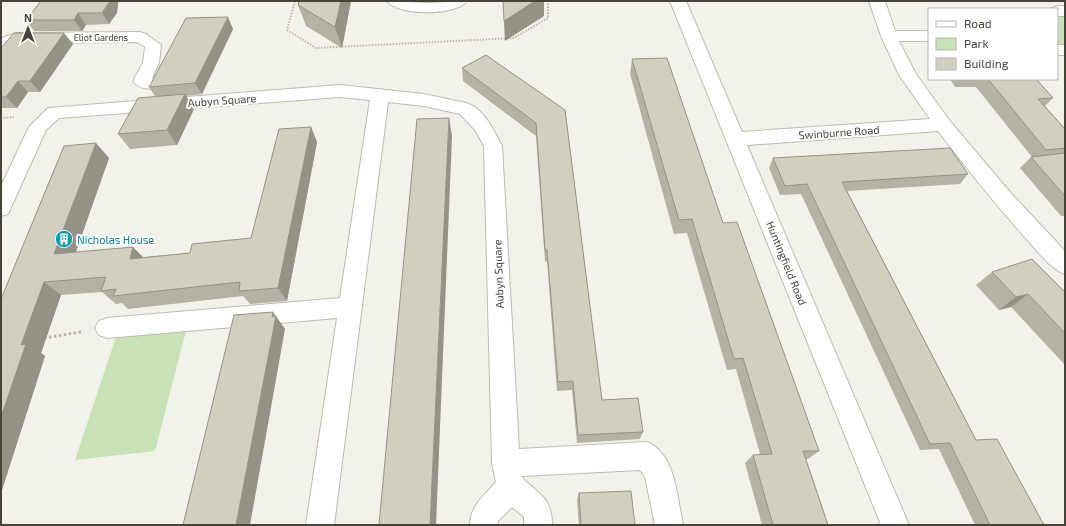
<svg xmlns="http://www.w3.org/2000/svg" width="1066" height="526" viewBox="0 0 1066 526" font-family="'Exo 2',sans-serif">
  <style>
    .green { fill: #c7e2b7 }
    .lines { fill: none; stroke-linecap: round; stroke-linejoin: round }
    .minor-casing { stroke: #bdbbad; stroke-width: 2 }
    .path-far1 { stroke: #bdb9a0; stroke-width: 2; stroke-dasharray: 1.5 1.5; stroke-linecap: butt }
    .path { stroke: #bdb9a0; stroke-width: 3; stroke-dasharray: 2.5 2.5; stroke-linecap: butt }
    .minor { fill: #fff; fill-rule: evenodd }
    .wall { fill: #b5b2a5 }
    .shaded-wall { fill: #949186 }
    .building { fill: #d3cfc0; stroke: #949186 }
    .labels { text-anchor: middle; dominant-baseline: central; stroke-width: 4; stroke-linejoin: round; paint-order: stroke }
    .far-street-label { font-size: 9px; fill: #464339; stroke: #fff }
    .street-label { font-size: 11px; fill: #464339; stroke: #fff }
    .culture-label { font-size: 11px; fill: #0d838f; stroke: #fff; text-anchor: start }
  </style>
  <rect width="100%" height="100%" fill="#f3f2ea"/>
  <g class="green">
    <polygon points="1065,15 1065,44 1057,44 1057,16"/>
    <polygon points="186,331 155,451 75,460 116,337"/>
  </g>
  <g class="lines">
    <defs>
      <g id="minor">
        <path d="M387 1 427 3 467 1C456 16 398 16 387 1Z"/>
        <path d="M670 1H686L742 132 930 119 899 75 881 36 869 1H885L895 31H929V41H899L916 74 949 120 1009 191 1065 251V274C1051 269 1041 255 1031 244 998 208 968 170 938 131L747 145 909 525H881Z"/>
        <polygon points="1057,6 1065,6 1065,16 1057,16 1057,9 1051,9"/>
        <path d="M140 32 146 34 161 45 159 63 152 78 156 80 159 84 156 88C148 90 138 88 133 81L143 63 145 47 137 42 18 43 1 48V38L17 33Z"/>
        <rect x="1057" y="45" width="8" height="10"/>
        <path d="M340 85 424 94 466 103C484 108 494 131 502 146L519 449 647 442C676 454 677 498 683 525H655L645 477 640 470 522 476 523 479C541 495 552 499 552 525H524V517L512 507 498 521V525H470C470 506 484 496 496 482L492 463 484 146 475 130 460 114 424 106 388 102 334 525H306L337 318 107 338 99 335 95 328 99 321 107 318 340 298 370 100 340 97 59 118 46 130 8 214 1 216V186L29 127 48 108Z"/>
      </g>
    </defs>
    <use href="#minor" class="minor-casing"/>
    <g class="path-far1">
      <polyline points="295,1 287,30 316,48 514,38 548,18 548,1"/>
      <polyline points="1,118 14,117"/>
    </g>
    <polyline class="path" points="44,338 81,332"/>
    <use href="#minor" class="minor"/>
  </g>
  <g class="wall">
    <polygon points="299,1 351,1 342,48 306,26 298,5"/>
    <polygon points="118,3 117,13 109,24 86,25 82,31 34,31 26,20"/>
    <polygon points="233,29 202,94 186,96 194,109 177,145 130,149 118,134 155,96 149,87"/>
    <polygon points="73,44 40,92 28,92 17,108 1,108 1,48"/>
    <polygon points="632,59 723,223 819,451 808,459 806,459 828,525 762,525 745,463 753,455 760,454 736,369 727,370 687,233 674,234 630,74"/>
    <polygon points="462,68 565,110 602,400 643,432 640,439 577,443 572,390 557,391 547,261 545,262 536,136 463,81"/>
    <polygon points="950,79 1036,79 1053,98 1045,106 1065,129 1065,216 1061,216 1020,168 1031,157 1032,157 976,87 955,87"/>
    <polygon points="311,127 317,142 287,301 250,304 243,296 128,309 122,303 116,304 102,292 61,295 41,353 45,356 1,493 1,299 109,158 76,252 144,257 190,253 251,238"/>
    <polygon points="773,158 968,174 960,184 847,191 976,440 1044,525 975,525 939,449 920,450 801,194 780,195 769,168"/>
    <polygon points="992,272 1065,292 1065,365 1011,307 999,310 976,285"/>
    <polygon points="579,493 635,525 579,525 577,500"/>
  </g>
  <g class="shaded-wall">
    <polygon points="110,1 119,1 118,3 117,13 109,24 102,13"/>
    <polygon points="341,1 351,1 342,48 335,27"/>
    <polygon points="535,1 544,1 544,16 505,41 504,21"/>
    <polygon points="78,13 86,25 82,31 74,20"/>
    <polygon points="228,17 233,29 202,94 195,83"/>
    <polygon points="64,33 73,44 40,92 30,81"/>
    <polygon points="18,81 28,92 17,108 6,97"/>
    <polygon points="185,94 194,109 177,145 167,130"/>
    <polygon points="449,118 452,136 436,525 430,525"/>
    <polygon points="311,127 317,142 287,301 278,288"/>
    <polygon points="96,143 109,158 70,268 54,254"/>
    <polygon points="133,247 147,261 130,259"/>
    <polygon points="44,282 61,295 41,353 45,356 1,493 1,417 21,345"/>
    <polygon points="1028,294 1011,307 999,310 1016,297"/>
    <polygon points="273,312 285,329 250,525 236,525"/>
  </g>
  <g class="building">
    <polygon points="41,1 110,1 102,13 78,13 74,20 26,20"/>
    <polygon points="299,1 341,1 335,27 298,5"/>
    <polygon points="503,1 535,1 504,21"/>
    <polygon points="228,17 195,83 149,87 186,18"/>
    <polygon points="14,33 64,33 30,81 18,81 6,97 1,97 1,48"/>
    <polygon points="486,55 565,110 602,400 638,398 643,432 578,435 573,381 558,382 547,250 545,250 536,123 462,68"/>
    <polygon points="667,58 723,223 737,222 819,451 803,451 828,525 773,525 753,455 772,454 743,358 734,359 692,219 679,220 632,59"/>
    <polygon points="988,79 1036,79 1053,98 1038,99 1065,129 1065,148 1046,150"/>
    <polygon points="185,94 167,130 118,134 138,98"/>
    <polygon points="449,118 430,525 379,525 417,119"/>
    <polygon points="311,127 278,288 239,291 240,282 113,296 116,289 101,291 106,277 44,282 21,345 26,344 1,417 1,299 64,146 96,143 54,254 133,247 130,259 190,253 192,244 251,238 279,129"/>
    <polygon points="950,148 968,174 842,182 976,440 997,439 1044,525 990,525 950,443 930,444 807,184 785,186 773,158"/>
    <polygon points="1065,153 1065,196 1031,157"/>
    <polygon points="1032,259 1065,292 1065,333 1028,294 1016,297 992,272"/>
    <polygon points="273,312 272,317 276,316 236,525 183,525 234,315"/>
    <polygon points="631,491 635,525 581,525 579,493"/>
  </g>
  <defs>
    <symbol id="building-disc" viewBox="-11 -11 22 22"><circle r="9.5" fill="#0f9aa8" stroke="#fff"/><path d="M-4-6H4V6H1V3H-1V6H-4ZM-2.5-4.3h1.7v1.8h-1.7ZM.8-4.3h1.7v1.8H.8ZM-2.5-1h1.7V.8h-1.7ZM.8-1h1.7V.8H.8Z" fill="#fff"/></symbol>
  </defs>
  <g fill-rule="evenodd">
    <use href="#building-disc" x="54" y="229" width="20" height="20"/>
  </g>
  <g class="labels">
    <g class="far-street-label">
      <text x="101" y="37">Eliot Gardens</text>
    </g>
    <g class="street-label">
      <text transform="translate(222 100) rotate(-4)">Aubyn Square</text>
      <text transform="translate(839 132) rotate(-4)">Swinburne Road</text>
      <text transform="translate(787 263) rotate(68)">Huntingfield Road</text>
      <text transform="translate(498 274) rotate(-92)">Aubyn Square</text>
    </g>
    <g class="culture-label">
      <text x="77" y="239">Nicholas House</text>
    </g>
  </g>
  <rect width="1066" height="526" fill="none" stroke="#464339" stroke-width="4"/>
  <rect x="928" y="8" width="130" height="72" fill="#ffffff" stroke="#b5b4b0"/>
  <rect x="936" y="21" width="20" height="6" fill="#ffffff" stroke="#b5b4b0"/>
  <text x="964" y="28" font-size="12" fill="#464339">Road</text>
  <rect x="936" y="38" width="20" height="12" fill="#c7e2b7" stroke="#b5b4b0"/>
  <text x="964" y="48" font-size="12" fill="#464339">Park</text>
  <rect x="936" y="58" width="20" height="12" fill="#d3cfc0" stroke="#b5b4b0"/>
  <text x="964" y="68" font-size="12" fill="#464339">Building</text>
  <g transform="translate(28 28)" stroke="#ffffff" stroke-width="3" paint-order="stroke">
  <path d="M0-3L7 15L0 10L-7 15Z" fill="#464339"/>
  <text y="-6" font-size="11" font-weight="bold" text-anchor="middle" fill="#464339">N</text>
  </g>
</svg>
